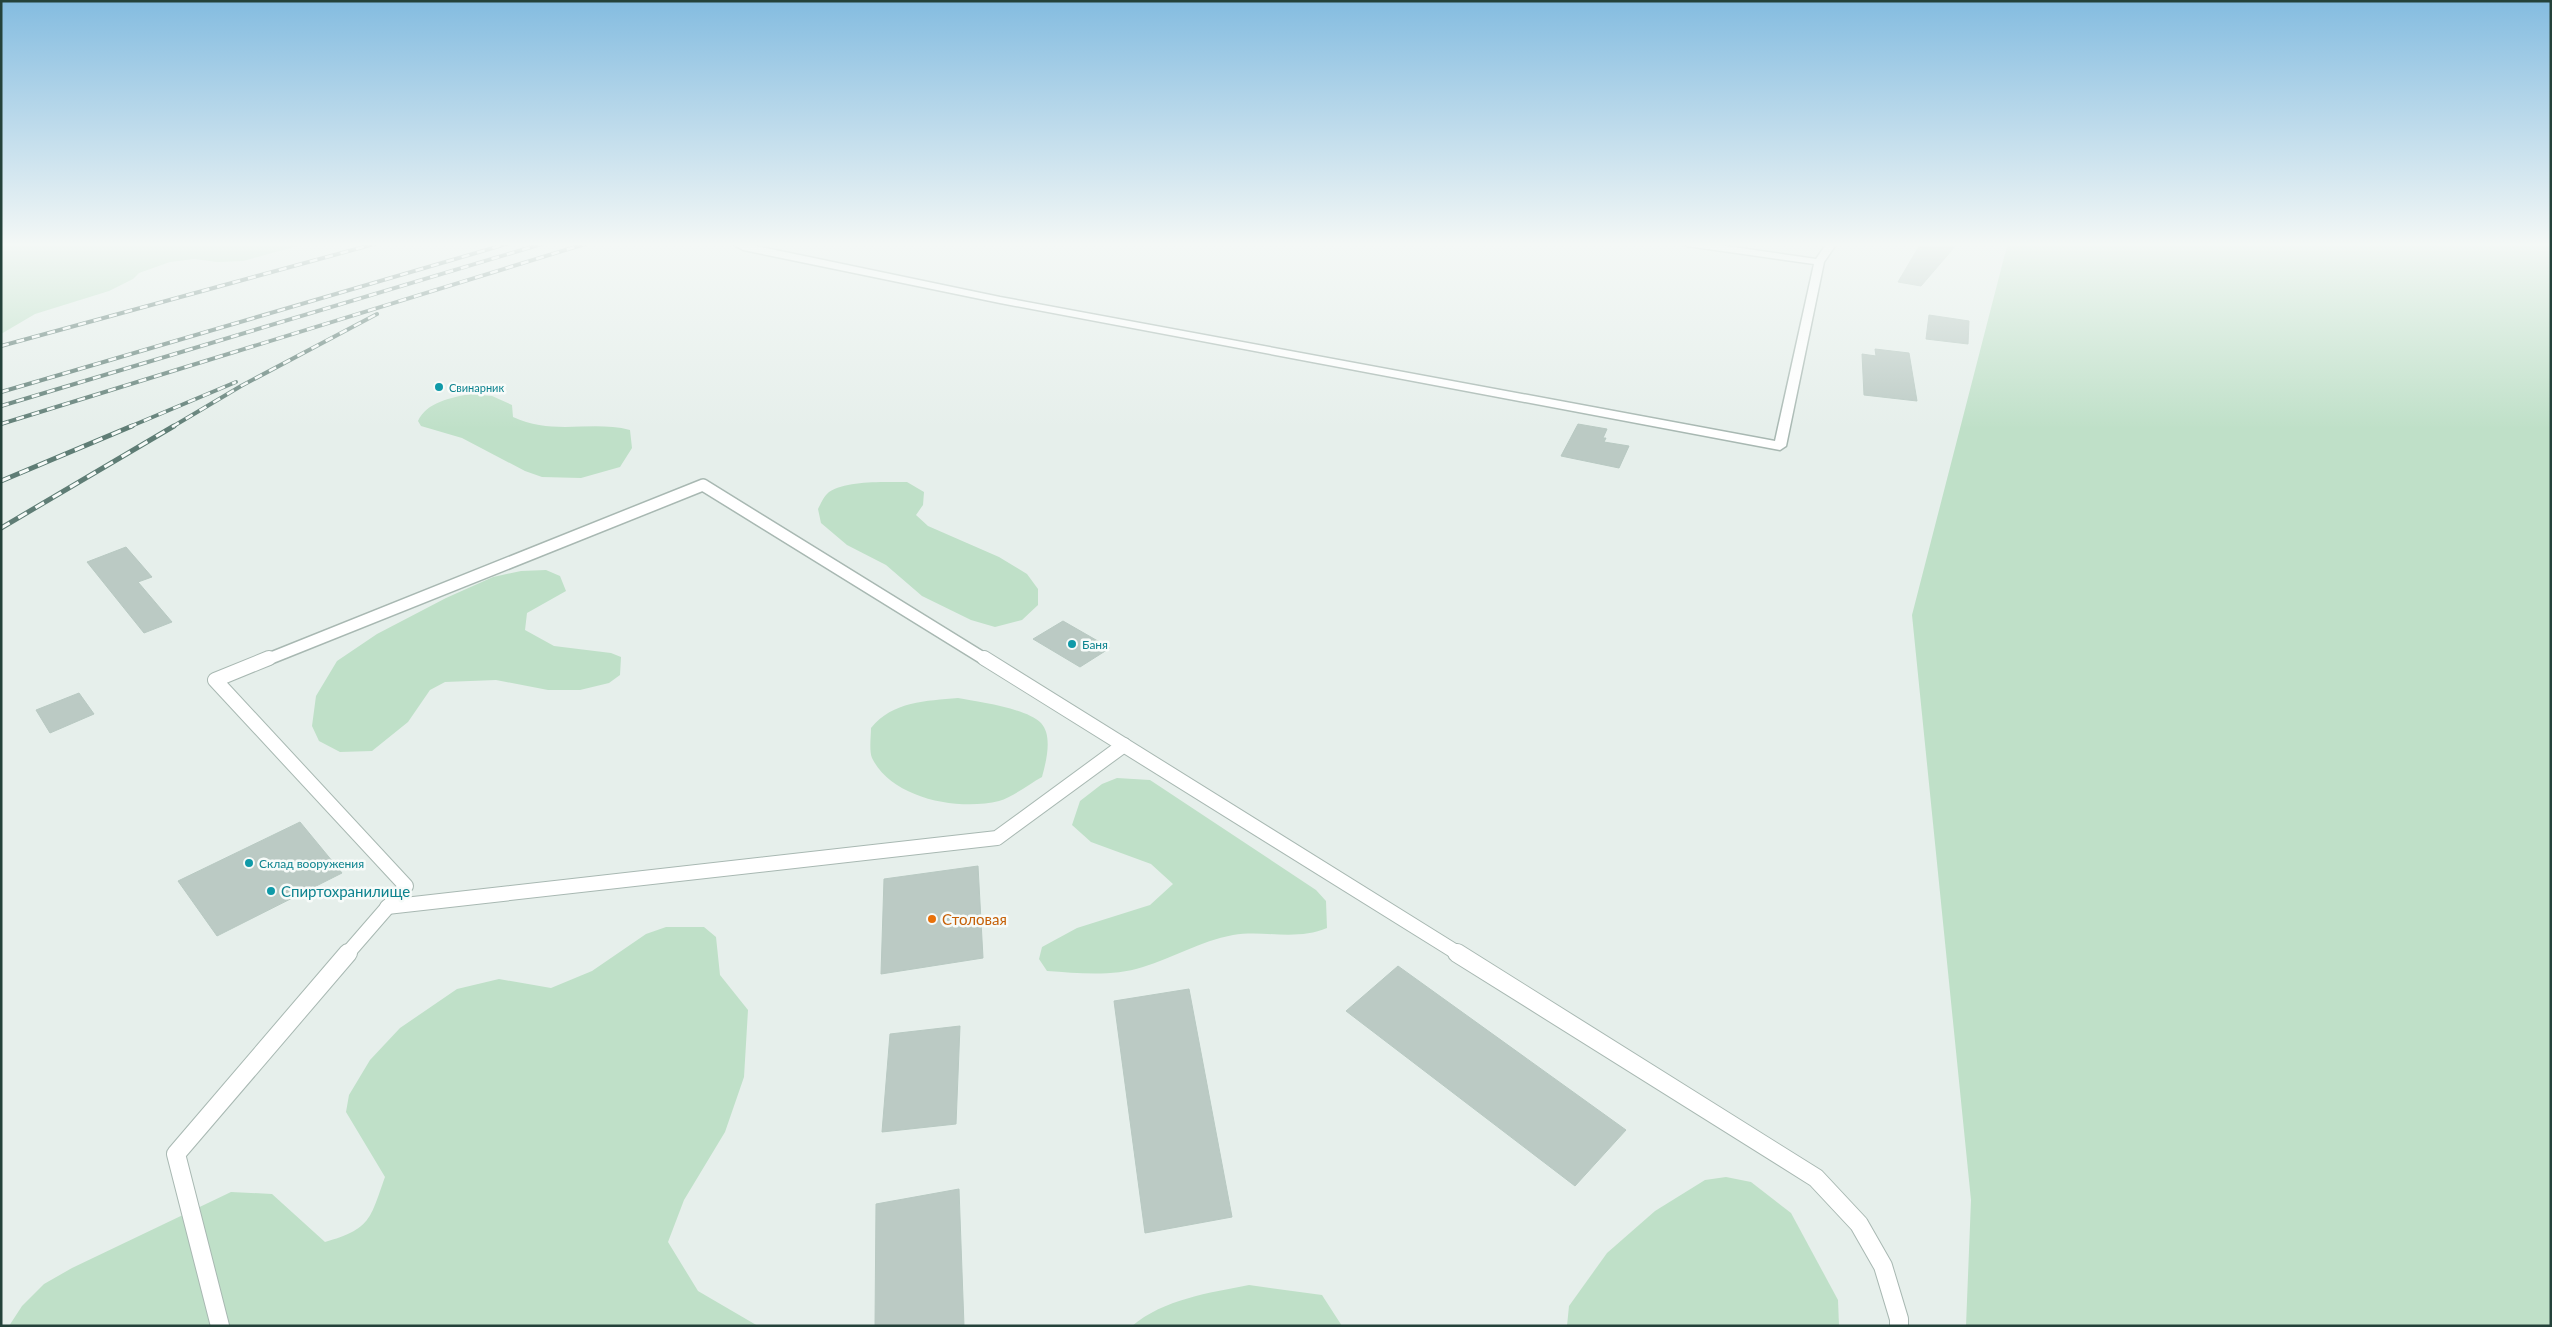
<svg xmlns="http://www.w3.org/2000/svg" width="2552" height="1327" viewBox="0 0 2552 1327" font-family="Lato,sans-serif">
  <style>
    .green { fill: #bfe0c8 }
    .building { fill: #bbcac4; stroke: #b8c9c2 }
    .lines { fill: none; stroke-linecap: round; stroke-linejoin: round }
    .lane-far2-casing { stroke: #a8b8b2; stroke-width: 14 }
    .lane-far1-casing { stroke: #a8b8b2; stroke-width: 16 }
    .lane-casing { stroke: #a8b8b2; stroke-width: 20 }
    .street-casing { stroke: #a8b8b2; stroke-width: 3 }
    .lane-far2 { stroke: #fff; stroke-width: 11 }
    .lane-far1 { stroke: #fff; stroke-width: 14 }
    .lane { stroke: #fff; stroke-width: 18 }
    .street { fill: #fff; fill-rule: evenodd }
    .rail-far1-casing { stroke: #5f7d75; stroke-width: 4 }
    .rail-casing { stroke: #5f7d75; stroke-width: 5 }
    .rail-far1 { stroke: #f7fbf9; stroke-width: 2.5; stroke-dasharray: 8; stroke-linecap: butt }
    .rail { stroke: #f7fbf9; stroke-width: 3; stroke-dasharray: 10; stroke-linecap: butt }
    .culture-dot { fill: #0f9aa8; stroke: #f7fbf9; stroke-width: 2 }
    .food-dot { fill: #e8710a; stroke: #f7fbf9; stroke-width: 2 }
    .labels { text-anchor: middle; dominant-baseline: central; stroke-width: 5; stroke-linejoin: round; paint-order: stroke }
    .far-culture-label { font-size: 11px; fill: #0d838f; stroke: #f7fbf9; text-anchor: start }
    .culture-label { font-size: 12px; fill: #0d838f; stroke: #f7fbf9; text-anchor: start }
    .near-culture-label { font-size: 15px; fill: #0d838f; stroke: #f7fbf9; text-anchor: start }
    .near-food-label { font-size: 15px; fill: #c56008; stroke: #f7fbf9; text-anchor: start }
  </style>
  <rect width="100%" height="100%" fill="#e6efeb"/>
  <g class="green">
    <polygon points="1,243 308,243 243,261 217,262 194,259 170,262 139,273 133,279 109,291 35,314 1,334"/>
    <polygon points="1999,243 2551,243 2551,1326 1966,1326 1971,1200 1912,615 2007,246"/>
    <path d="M470 394 492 396 512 405 513 417C553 436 591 420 630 430L632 448 620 467 581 478 542 477 525 471 462 438 421 426 418 421C427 402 450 398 470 394Z"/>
    <path d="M907 482 924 492 923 505 916 515 928 526 999 557 1027 574 1038 589V605L1022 620 995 627 971 620 922 596 886 565 847 545 821 523 818 509C821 503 824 496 829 492 847 480 885 482 907 482Z"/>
    <polygon points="546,570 560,576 566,591 527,613 525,630 554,646 611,653 621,657 620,675 609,683 580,690 548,690 496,680 445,682 430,690 408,722 372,751 340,752 319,741 312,726 316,696 337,661 377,634 446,598 493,577 521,571"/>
    <path d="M958 698C979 702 1026 708 1041 723 1053 736 1046 762 1042 777 1029 784 1013 797 999 801 959 811 892 799 872 758 869 751 871 736 871 728 893 701 926 701 958 698Z"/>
    <path d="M1117 778 1150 780 1316 890 1326 901 1327 928C1297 941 1264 930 1233 935 1200 941 1173 958 1143 967 1111 977 1079 973 1047 971L1039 959 1042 947 1077 928 1150 905 1173 884 1151 864 1091 842 1072 825 1080 801 1102 784Z"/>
    <path d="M666 927H704L716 937 720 975 748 1010 744 1077 725 1132 684 1200 668 1242 698 1291 758 1326H9L22 1306 44 1284 72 1268 231 1192 272 1194 325 1242C371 1229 370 1219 385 1177L346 1112 349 1095 370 1060 400 1028 457 989 499 979 551 988 592 971 646 934Z"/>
    <polygon points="1726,1177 1751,1182 1791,1213 1838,1300 1839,1326 1567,1326 1569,1306 1607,1253 1655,1211 1705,1180"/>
    <path d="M1249 1285 1322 1295 1342 1326H1132C1164 1299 1209 1293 1249 1285Z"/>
  </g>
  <g class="building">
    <polygon points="1921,243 1958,243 1921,286 1898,282"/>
    <polygon points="1929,315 1969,321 1968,344 1926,339"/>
    <polygon points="1875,349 1909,353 1917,401 1864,395 1862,354 1876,356"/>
    <polygon points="1578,424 1607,429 1603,438 1606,438 1604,442 1629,446 1619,468 1561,456"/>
    <polygon points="126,547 152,577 138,582 172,622 144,633 87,562"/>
    <polygon points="1063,621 1110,648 1080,667 1033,639"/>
    <polygon points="79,693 94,714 50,733 36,710"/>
    <polygon points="300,822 342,873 217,936 178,881"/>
    <polygon points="978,866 983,958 881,974 884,879"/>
    <polygon points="1398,966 1626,1130 1575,1186 1346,1011"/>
    <polygon points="1189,989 1232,1217 1145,1233 1114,1001"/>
    <polygon points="960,1026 956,1124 882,1132 890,1034"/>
    <polygon points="959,1189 964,1326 875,1326 876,1204"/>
  </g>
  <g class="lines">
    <defs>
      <polyline id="lane-far2" points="266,660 703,485 986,660"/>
      <g id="lane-far1">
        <polyline points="269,658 215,680 406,886 347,954"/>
        <polyline points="984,658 1459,954"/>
        <polyline points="387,907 997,838 1124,745"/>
      </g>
      <g id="lane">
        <polyline points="1457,953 1816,1178 1859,1224 1883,1266 1899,1319 1899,1326"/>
        <polyline points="220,1326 176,1154 348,953"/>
      </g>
      <polygon id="street" points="731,243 742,243 1000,297 1775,441 1814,264 1687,246 1682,243 1705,243 1816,259 1827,243 1837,243 1824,262 1786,446 1780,450 1000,303 743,250"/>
    </defs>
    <use href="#lane-far2" class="lane-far2-casing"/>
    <use href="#lane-far1" class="lane-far1-casing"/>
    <use href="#lane" class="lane-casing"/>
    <use href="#street" class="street-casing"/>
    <use href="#lane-far2" class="lane-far2"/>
    <use href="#lane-far1" class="lane-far1"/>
    <use href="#lane" class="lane"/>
    <use href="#street" class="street"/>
    <defs>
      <g id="rail-far1">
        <polyline points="1,346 378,243"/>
        <polyline points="1,392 510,243"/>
        <polyline points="1,406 545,243"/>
        <polyline points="1,424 588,243"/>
        <polyline points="129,427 236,382"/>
        <polyline points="172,427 241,386 377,314"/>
      </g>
      <g id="rail">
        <polyline points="1,481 132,426"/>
        <polyline points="1,528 174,426"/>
      </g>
    </defs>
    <use href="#rail-far1" class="rail-far1-casing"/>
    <use href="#rail" class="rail-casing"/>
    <use href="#rail-far1" class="rail-far1"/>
    <use href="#rail" class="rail"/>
  </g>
  <linearGradient id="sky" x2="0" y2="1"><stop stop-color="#84bce0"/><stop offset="0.57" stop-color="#f4f8f6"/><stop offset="1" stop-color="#f4f8f6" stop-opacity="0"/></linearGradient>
  <rect width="2552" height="429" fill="url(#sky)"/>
  <g class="culture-dot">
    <circle cx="439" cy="387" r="5"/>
    <circle cx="1072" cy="644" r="5"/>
    <circle cx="249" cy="863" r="5"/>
    <circle cx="271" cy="891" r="5"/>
  </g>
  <circle class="food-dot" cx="932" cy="919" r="5"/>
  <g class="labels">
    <g class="far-culture-label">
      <text x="449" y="387">Свинарник</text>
    </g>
    <g class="culture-label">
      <text x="1082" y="644">Баня</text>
      <text x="259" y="863">Склад вооружения</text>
    </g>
    <g class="near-culture-label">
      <text x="281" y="891">Спиртохранилище</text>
    </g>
    <g class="near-food-label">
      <text x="942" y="919">Столовая</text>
    </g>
  </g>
  <rect width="2552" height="1327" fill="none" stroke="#24423a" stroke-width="5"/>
</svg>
